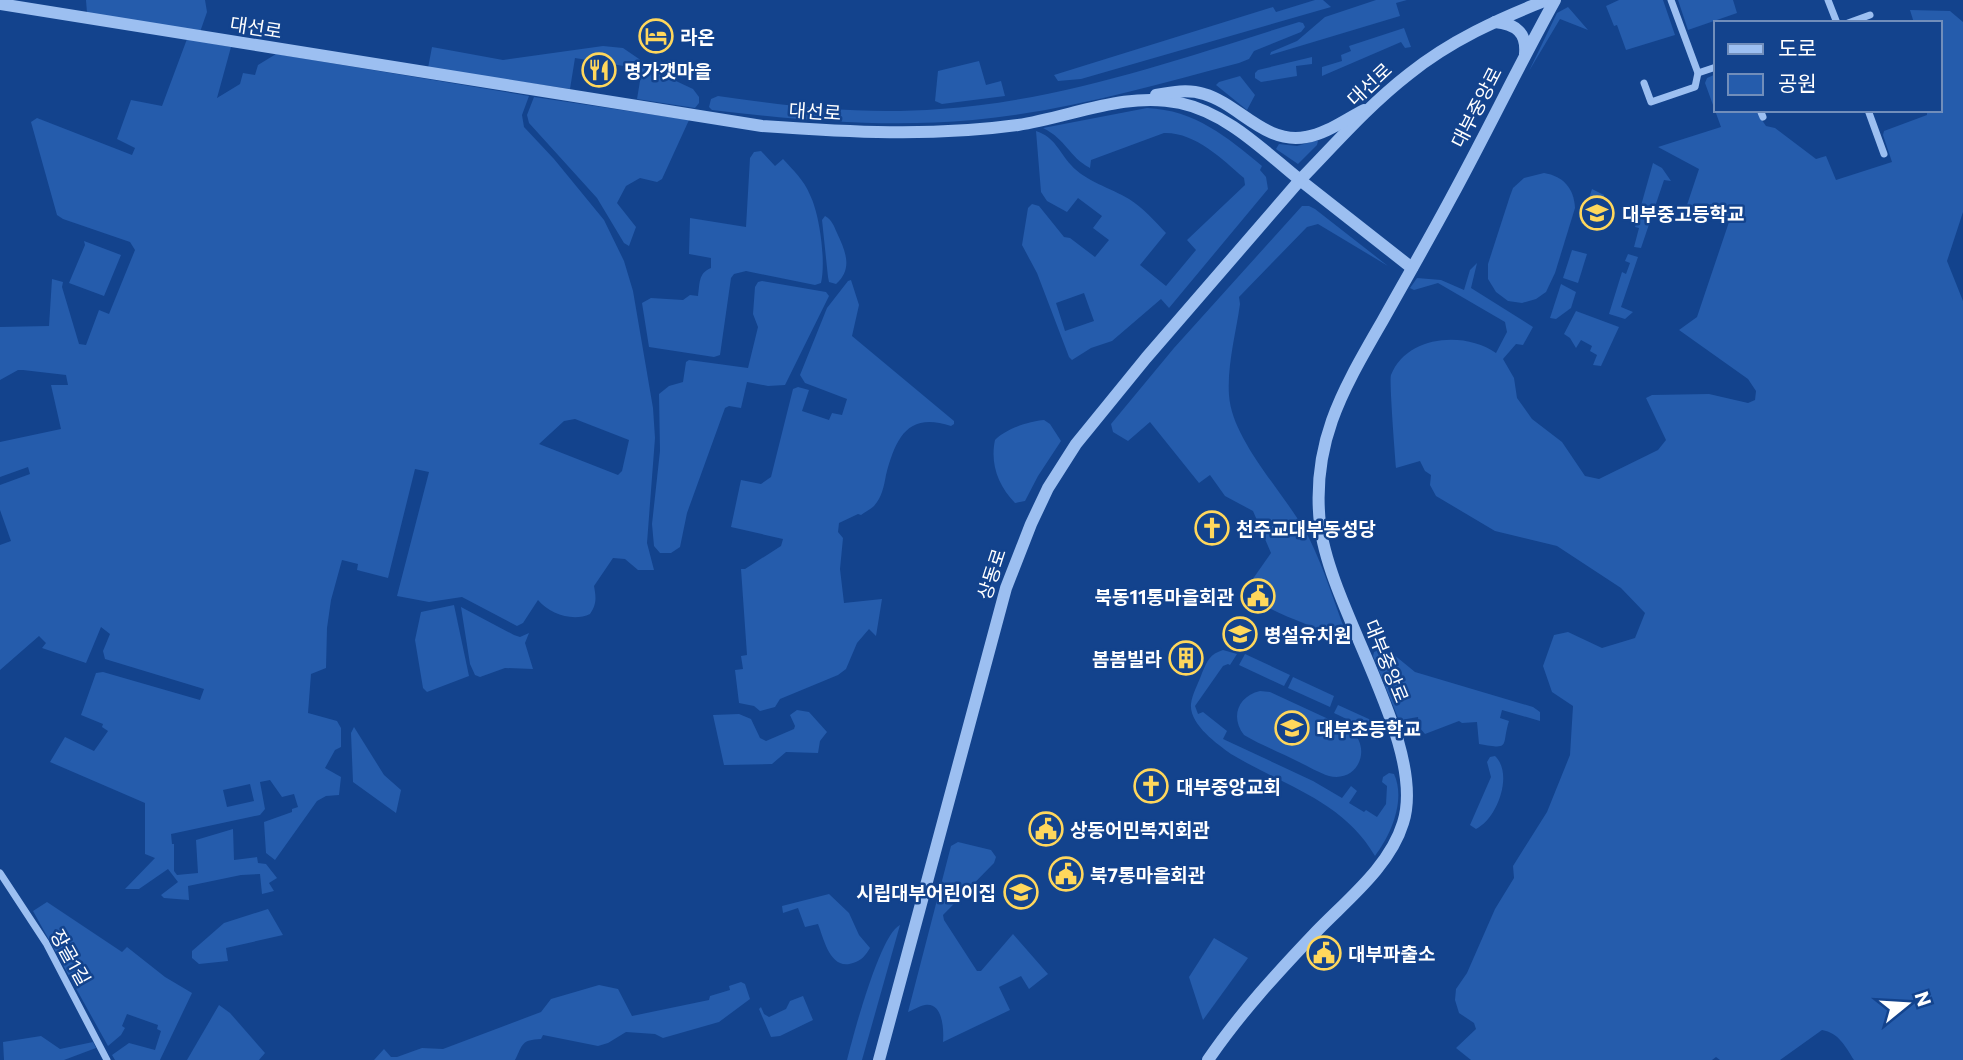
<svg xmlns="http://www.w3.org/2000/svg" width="1963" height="1060" viewBox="0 0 1963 1060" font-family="Commissioner,'Noto Sans KR',sans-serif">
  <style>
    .green { fill: #255cac; fill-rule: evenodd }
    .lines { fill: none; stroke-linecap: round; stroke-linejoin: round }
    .minor { stroke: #9cbff1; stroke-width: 7 }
    .tertiary { stroke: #9cbff1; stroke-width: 12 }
    .labels { text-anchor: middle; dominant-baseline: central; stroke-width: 5; stroke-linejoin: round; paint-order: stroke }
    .street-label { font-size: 19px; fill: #fff; stroke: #13438d }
    .poi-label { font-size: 19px; font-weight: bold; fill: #fff; stroke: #13438d; text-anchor: start }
  </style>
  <rect width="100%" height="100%" fill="#13438d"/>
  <g class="green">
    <polygon points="86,0 205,0 207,12 200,32 87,13"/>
    <polygon points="1315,0 1323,0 1331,7 1081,79 1058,81 1054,75 1273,7 1276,12"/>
    <polygon points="1376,0 1407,0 1396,3 1400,16 1270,55 1271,52 1297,41 1325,17"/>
    <polygon points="1619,0 1663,0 1675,35 1626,50 1617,25 1614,26 1606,6"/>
    <polygon points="1678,0 1733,0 1737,13 1688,30"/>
    <polygon points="1568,7 1588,30 1560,19 1529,71 1557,13"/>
    <path d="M1910 10 1950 11 1963 22V212L1947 261 1963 301V1060H1854C1845 1046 1839 1033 1822 1030L1780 1060H1720L1716 1057 1712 1060H1471L1456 1048 1476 1029 1474 1023 1459 1013 1455 1000 1456 989 1467 973 1495 909 1514 878 1513 866 1547 812 1570 755 1573 706 1552 692 1543 666 1554 635 1568 632 1602 648 1635 638 1645 613 1621 588 1557 546 1495 531 1436 496 1430 485 1431 475 1425 471 1420 461 1396 468C1395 455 1389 380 1391 375 1407 335 1465 331 1496 353L1507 332 1505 322 1438 283 1414 290 1410 288 1417 278 1441 280 1464 290 1470 270 1477 263 1471 288 1533 327 1523 345 1516 344 1503 359 1514 378 1517 398 1532 419 1562 442 1585 476 1599 479 1658 450 1666 440 1646 398 1652 395 1709 394 1748 403 1755 400 1756 391 1748 379 1679 330 1697 317 1729 222 1687 205 1699 169 1658 147 1721 127 1705 83 1707 78 1716 74V110H1755L1766 126 1775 128 1816 159 1826 156 1836 180 1892 162 1883 135 1884 131 1927 115V110H1940V23H1914Z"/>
    <path d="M1299 22 1303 23 1305 27 1301 32 1254 51 1249 59 1239 63C1151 86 1063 112 973 120 885 128 799 120 712 110L709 107 711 99 718 96C793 107 864 115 940 109 1062 101 1183 58 1299 22Z"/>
    <polygon points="1404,28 1411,47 1405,48 1401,42 1322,76 1322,67 1342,61 1341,55 1351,51 1349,46"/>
    <path d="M187 39 231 47 217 98 240 84 243 73 255 75 258 65 276 54 529 96 522 115 524 127 554 159 604 220 624 261 633 291 653 408 655 438 647 543 654 570H638L625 559 613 558 594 586C596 597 597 604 590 614 573 622 550 614 538 600L523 623 517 626 462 597 429 602 397 596 429 472 415 469 388 578 357 570 358 564 342 560 331 600 327 628 326 668 311 674 308 713 337 721 341 728V747L335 750 325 768 341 777 339 795 326 796 317 801 275 860 266 853 264 822 292 812V809L298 807 294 794 282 797 270 780 260 782 265 809 260 815 171 834 172 844H174V871L177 875 198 873 196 840 233 829 234 860 257 857 258 863 266 864 277 878 269 883 274 891 262 894 260 874 241 875 188 886 189 900 164 898 161 895 178 882 168 869 139 889H125L155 858 145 854V803L50 762 65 737 94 751 108 731 102 727 103 724 81 715 96 673 103 672 200 700 204 689 105 659 103 651 110 634 101 627 86 663 42 648 46 643 39 636 0 670V545L11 541 0 510V485L30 474 28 467 0 477V442L61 429 51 385H68L66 375 23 370H18L0 380V327L49 326 52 279 63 282 62 287 79 344 86 345 99 310 109 314 135 250 130 242 63 219 57 215 31 122 37 118 132 155 135 148 117 139 131 100 162 106ZM575 419 629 440 622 471 618 475 539 444 564 421ZM250 784 254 801 227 807 223 790Z"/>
    <polygon points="603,46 623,48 661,74 693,89 699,97 699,103 695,108 637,99 642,69 575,58 570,89 428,68 432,47 503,60"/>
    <polygon points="1312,57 1312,64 1296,66 1297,76 1261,82 1255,78 1255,73 1258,70"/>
    <polygon points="979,61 986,85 1001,81 1005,96 942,104 935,101 938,71"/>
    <polygon points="1240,76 1255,95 1247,110 1216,85 1219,82"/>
    <polygon points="534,97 689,120 662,179 657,182 640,178 626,186 617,203 636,227 629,246 624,243 597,198 529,123 527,115"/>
    <path d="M1147 108C1195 110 1227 137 1262 166L1260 170 1266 177 1268 189 1169 308 1161 299 1112 341 1091 348 1072 360 1069 357 1037 273 1022 245 1028 208 1032 204 1039 206 1064 237 1070 238 1095 257 1109 240 1093 228 1102 216 1078 198 1067 212 1047 201 1041 192 1036 131C1055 137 1059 152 1071 165 1085 181 1111 188 1129 199 1143 208 1154 220 1166 233L1140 265 1166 286 1196 250 1187 240 1245 185 1244 178C1222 159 1195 132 1164 133L1091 160 1090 168C1068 156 1067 140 1043 128ZM1084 293 1094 321 1065 331 1056 303Z"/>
    <polygon points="1315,141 1318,141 1317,145 1298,164 1276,149 1279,144 1297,146"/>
    <path d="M761 151 775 166 783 159C793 170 804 180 810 195 820 215 826 262 821 283L815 285 746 271 734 274 731 278 720 355 714 357 649 347 642 303 651 298 683 300 690 295 698 296C700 284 698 273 711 268V258L689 254 690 218 746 227 750 158 754 152Z"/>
    <polygon points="1653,163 1662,168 1671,181 1664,180 1641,248 1634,247 1639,228 1635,227"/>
    <path d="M1544 173C1563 176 1574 188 1575 208L1555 273 1546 292 1536 299 1522 303 1508 301 1496 292 1488 279V264L1510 196 1513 188 1524 178Z"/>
    <polygon points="1592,189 1604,195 1596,226 1593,228 1581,223"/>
    <path d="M1302 206H1309L1315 209 1388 266 1318 224 1307 227 1239 297 1240 304C1236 333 1227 365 1229 395 1232 442 1287 495 1309 538 1324 568 1334 602 1346 633V636L1342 639C1317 627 1291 620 1267 607L1273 598 1250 583 1271 553 1253 511 1225 496 1210 475 1199 483 1150 422 1128 441 1113 432 1111 424 1174 348Z"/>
    <path d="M825 216C832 220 834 226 837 233 846 252 853 269 836 284L829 282 828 277 822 220Z"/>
    <polygon points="84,241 121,255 104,296 69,283 85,245"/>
    <polygon points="1572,250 1587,254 1578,283 1563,278"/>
    <polygon points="1628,254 1638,257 1621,307 1633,312 1625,319 1609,314 1622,272 1626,274 1630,263 1625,261"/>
    <path d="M851 280 859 305 852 336 954 421V424L951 426C908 412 896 437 886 475 884 486 882 497 874 506 871 509 865 512 861 515L858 514 839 523 838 532 843 538 840 569 844 603 882 599 876 636 869 629 857 643 846 669 838 675 780 699 775 707 760 711 754 706 739 703 735 670 743 669 741 656 747 655 741 569H745L781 546 783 539 731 527 741 480 761 484 771 477 793 389 798 387 809 390 802 411 829 420 832 413 842 415 847 399 805 383 800 375 827 308 848 281Z"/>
    <polygon points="762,281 826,292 829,296 785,385 768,386 747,382 741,408 729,406 725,408 687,513 680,547 671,553 660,553 654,546 652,524 660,451 659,394 669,386 683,382 686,362 689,360 748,368 758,327 753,314 755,287 758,282"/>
    <polygon points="1561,284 1576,292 1571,308 1556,319 1550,318"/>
    <polygon points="1576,311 1619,327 1601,366 1593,365 1597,355 1590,351 1592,346 1581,340 1576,348 1570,338 1564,334"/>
    <path d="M1044 420 1050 424 1061 441 1038 476 1025 501 1015 503C998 485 990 464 995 440 1005 429 1030 421 1044 420Z"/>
    <polygon points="454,605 469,676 427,692 423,688 415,640 421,612"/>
    <polygon points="461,607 514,635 520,637 529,633 525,643 533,669 505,668 480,677 475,675 470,664"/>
    <path d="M1223 650 1237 654 1230 665 1228 664 1223 666 1195 706 1198 714 1203 712 1227 731 1223 739 1313 781 1342 798 1351 786 1357 791 1349 803 1364 812 1366 810 1377 817 1386 804 1387 786 1382 782 1383 777 1389 773 1394 774C1406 800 1391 835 1375 856 1343 800 1282 785 1231 754 1217 744 1189 724 1191 704 1192 694 1199 682 1202 673 1207 661 1210 654 1223 650Z"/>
    <path d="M1379 650 1393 654 1415 672 1533 707 1540 712V721L1502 710 1500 718 1509 721C1501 746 1512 750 1479 744L1477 722 1462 723 1459 721 1425 734 1419 727 1418 717 1401 720 1398 718 1373 656 1374 652Z"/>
    <polygon points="1245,654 1290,675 1284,686 1239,665"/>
    <polygon points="1293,677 1334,696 1330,707 1288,688"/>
    <path d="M1260 691 1270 692 1350 729C1373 748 1358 783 1329 776 1319 773 1308 766 1299 762 1281 753 1261 745 1244 735 1230 717 1238 696 1260 691Z"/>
    <polygon points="1338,705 1382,725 1384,732 1382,736 1334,713"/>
    <polygon points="797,710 809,712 827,732 820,741 818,753 786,752 772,764 724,765 713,715 739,714 751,719 760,738 766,741 794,729 795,726 790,715"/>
    <polygon points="354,727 384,775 401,790 396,813 353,782 351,733"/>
    <path d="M1495 756C1514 774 1497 819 1476 829L1470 825 1491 777 1487 762 1490 757Z"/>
    <path d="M958 842 991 850 996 857 994 863 943 915 944 920 977 971H981L1013 934 1048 974 1029 989 1021 976 999 987 1010 1010 943 1042C944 1030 943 1002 925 1005 919 1006 913 1010 908 1012L951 846Z"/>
    <path d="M829 894 849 913 859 935 870 948C866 955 861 961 853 963 830 971 824 939 818 924L805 927 798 908 783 913 782 906Z"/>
    <polygon points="47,902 122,952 127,947 165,977 192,993 160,1060 115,1060 112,1055 129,1043 155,1050 161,1031 157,1029 158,1025 127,1014 122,1026 125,1028 121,1035 108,1046 33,911"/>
    <polygon points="268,909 283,935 226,948 228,961 199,964 192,958 192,951 224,923"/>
    <path d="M900 925 862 1060H847C853 1036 880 934 900 925Z"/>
    <polygon points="1214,938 1248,958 1203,1020 1189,977"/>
    <path d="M741 982 745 984 750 999 719 1022 663 1038 655 1034 626 1032 608 1043 598 1046 543 1035 541 1039C521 1040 523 1044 515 1060H374L384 1049 391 1057H397L422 1048 443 1049 541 1012 551 999 599 985 618 989 632 1016 709 1000 710 996 730 990 729 986Z"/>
    <polygon points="803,996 813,1020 780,1036 771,1037 759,1009 761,1007 764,1014 769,1017 786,1009 790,1001"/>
    <polygon points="219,1005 230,1013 265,1053 259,1060 187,1060"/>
    <polygon points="41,1036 60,1049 93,1042 96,1048 64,1060 4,1060 3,1042"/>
  </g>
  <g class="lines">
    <g class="minor">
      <polyline points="1828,0 1837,23"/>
      <polyline points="1848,23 1870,15"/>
      <polyline points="1698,73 1716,67"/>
      <polyline points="1644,83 1651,102 1695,87 1698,73 1671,0"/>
      <polyline points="1760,110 1763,117"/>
      <polyline points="1868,110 1884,154"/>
      <polyline points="0,873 46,943 107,1060"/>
    </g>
    <g class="tertiary">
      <path d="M0 4 762 126C847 132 932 137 1018 125 1071 117 1126 91 1180 103 1227 113 1264 151 1300 180 1335 144 1369 105 1409 74 1450 41 1498 19 1547 0"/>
      <path d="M1495 22C1516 24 1527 33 1525 54"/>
      <path d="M1156 95C1172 92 1188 89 1204 94 1239 104 1265 145 1306 137 1326 134 1346 119 1364 110"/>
      <polyline points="879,1060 1006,588 1031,524 1048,488 1076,444 1146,358 1300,180 1412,268"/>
      <path d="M1208 1060C1240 1013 1278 972 1317 931 1348 899 1390 866 1403 823 1428 746 1329 609 1320 524 1311 441 1344 388 1383 320 1406 279 1429 239 1451 198 1487 132 1519 65 1555 0"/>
    </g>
  </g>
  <defs>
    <symbol id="hotel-ring" viewBox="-11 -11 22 22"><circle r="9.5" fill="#13438d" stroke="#ffd75c" stroke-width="1.5"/><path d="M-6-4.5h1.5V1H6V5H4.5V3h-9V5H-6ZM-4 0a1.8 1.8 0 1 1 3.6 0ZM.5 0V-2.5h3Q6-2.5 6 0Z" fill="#ffd75c"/></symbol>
    <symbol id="restaurant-ring" viewBox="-11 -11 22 22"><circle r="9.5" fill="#13438d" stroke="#ffd75c" stroke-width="1.5"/><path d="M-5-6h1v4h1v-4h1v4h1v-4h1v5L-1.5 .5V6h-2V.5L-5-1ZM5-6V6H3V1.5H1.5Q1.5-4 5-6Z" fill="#ffd75c"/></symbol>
    <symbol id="school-ring" viewBox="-11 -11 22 22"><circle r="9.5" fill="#13438d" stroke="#ffd75c" stroke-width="1.5"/><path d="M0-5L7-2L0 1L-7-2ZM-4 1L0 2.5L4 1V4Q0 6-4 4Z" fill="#ffd75c"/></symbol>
    <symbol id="church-ring" viewBox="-11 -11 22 22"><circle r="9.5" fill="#13438d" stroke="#ffd75c" stroke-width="1.5"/><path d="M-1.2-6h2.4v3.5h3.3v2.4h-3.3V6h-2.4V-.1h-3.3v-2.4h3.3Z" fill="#ffd75c"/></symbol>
    <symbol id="civic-ring" viewBox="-11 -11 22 22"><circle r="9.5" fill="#13438d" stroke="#ffd75c" stroke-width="1.5"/><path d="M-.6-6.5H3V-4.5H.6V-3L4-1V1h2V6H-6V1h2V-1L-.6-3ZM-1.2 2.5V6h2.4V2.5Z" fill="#ffd75c"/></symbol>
    <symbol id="building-ring" viewBox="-11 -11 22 22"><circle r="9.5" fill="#13438d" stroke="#ffd75c" stroke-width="1.5"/><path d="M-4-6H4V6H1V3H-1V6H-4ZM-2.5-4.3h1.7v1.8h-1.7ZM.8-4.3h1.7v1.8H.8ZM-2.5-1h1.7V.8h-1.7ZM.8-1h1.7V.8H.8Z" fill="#ffd75c"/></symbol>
  </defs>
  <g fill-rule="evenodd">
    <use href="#hotel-ring" x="637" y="17" width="38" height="38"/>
    <use href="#restaurant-ring" x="580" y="51" width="38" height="38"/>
    <use href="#school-ring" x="1578" y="194" width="38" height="38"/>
    <use href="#church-ring" x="1193" y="509" width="38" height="38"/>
    <use href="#civic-ring" x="1239" y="577" width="38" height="38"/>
    <use href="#school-ring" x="1221" y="615" width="38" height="38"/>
    <use href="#building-ring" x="1167" y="639" width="38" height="38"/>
    <use href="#school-ring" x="1273" y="709" width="38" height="38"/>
    <use href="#church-ring" x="1132" y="767" width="38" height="38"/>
    <use href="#civic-ring" x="1027" y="810" width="38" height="38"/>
    <use href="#civic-ring" x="1047" y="855" width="38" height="38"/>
    <use href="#school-ring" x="1002" y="873" width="38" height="38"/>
    <use href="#civic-ring" x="1305" y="934" width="38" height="38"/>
  </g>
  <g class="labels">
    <g class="street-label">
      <text transform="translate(256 27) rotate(9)">대선로</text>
      <text transform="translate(1369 84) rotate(-43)">대선로</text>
      <text transform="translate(1476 107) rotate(-63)">대부중앙로</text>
      <text transform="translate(815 111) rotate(4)">대선로</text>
      <text transform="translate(991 574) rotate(-72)">상동로</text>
      <text transform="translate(1387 661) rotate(68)">대부중앙로</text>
      <text transform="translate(71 957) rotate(61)">장골1길</text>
    </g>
    <g class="poi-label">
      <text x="680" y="36">라온</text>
      <text x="624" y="70">명가갯마을</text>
      <text x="1622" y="213">대부중고등학교</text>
      <text x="1236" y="528">천주교대부동성당</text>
      <text x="1234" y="596" text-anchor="end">북동11통마을회관</text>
      <text x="1264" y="634">병설유치원</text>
      <text x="1162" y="658" text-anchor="end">봄봄빌라</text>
      <text x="1316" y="728">대부초등학교</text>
      <text x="1176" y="786">대부중앙교회</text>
      <text x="1070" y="829">상동어민복지회관</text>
      <text x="1090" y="874">북7통마을회관</text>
      <text x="996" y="892" text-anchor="end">시립대부어린이집</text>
      <text x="1348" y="953">대부파출소</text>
    </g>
  </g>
  <rect x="1714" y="21" width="228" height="91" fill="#13438d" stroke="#718ebb" stroke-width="2"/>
  <rect x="1728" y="44" width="35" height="10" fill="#9cbff1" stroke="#718ebb" stroke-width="2"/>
  <text x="1778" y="56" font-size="21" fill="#ffffff">도로</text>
  <rect x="1728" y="74" width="35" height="21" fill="#255cac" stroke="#718ebb" stroke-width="2"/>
  <text x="1778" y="91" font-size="21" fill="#ffffff">공원</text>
  <g transform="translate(1907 1004) rotate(72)" stroke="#13438d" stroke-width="5" paint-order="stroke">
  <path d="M0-5L12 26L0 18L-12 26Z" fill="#ffffff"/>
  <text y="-10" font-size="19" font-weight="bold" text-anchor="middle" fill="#ffffff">N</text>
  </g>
</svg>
